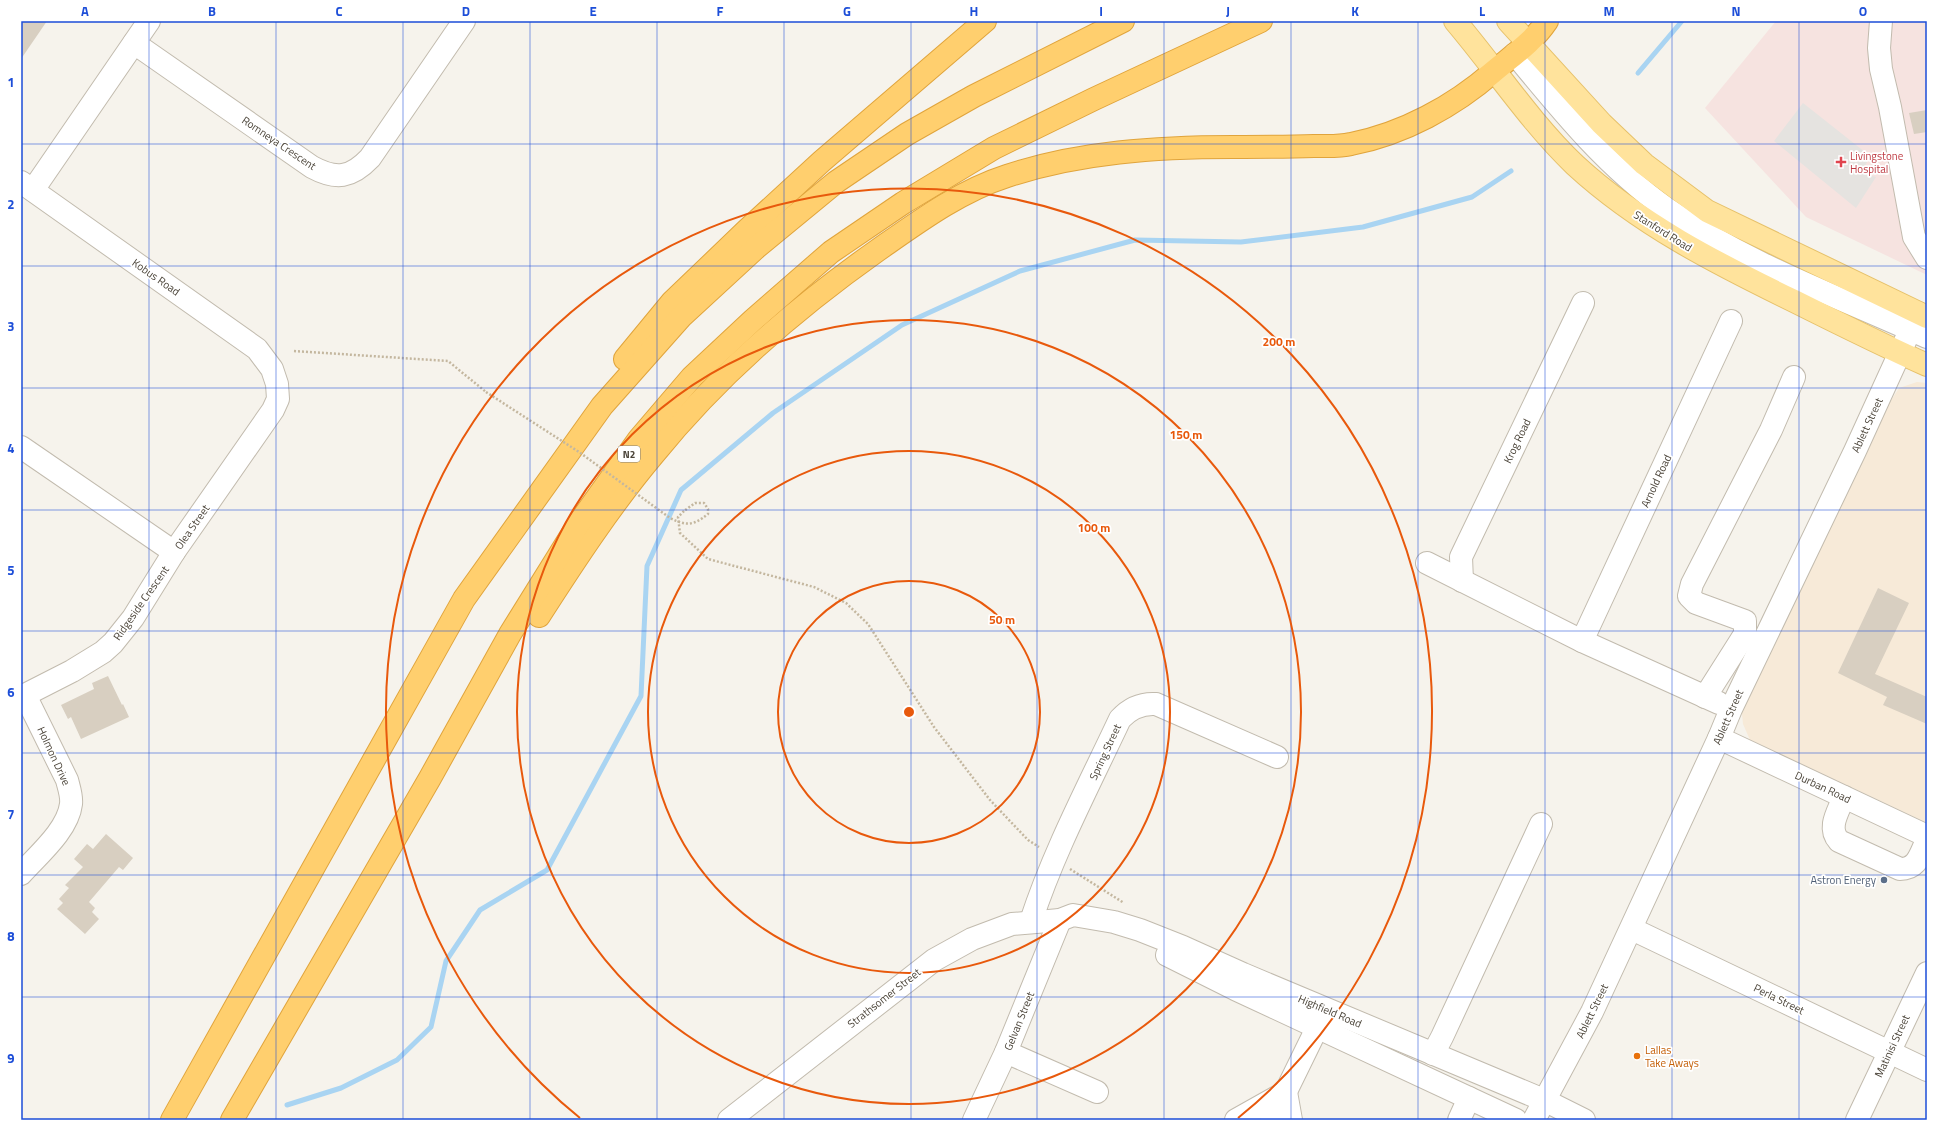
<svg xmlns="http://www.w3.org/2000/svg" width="1948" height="1141" viewBox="0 0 1948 1141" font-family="'Titillium Web',sans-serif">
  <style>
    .commercial { fill: #f7ead8 }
    .medical { fill: #f6e3e0 }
    .parking { fill: #e5e3e0 }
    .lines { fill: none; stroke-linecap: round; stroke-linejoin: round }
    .stream { stroke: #a9d4f2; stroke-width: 5 }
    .building { fill: #d8cfc1 }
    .minor-casing { stroke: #c2bbae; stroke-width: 24 }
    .major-casing { stroke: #e6c16a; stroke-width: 24 }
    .highway-casing { stroke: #e0a43c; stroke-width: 24 }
    .path { stroke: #c4b79f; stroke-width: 2.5; stroke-dasharray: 2 2; stroke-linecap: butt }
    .minor { stroke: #fff; stroke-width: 22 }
    .major { stroke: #ffe39c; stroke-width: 22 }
    .highway { stroke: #ffcf6e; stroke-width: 22 }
    .path-bridge { stroke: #c4b79f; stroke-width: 2.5; stroke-dasharray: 2 2; stroke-linecap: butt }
    .grid { fill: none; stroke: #1d4ed8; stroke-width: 1; stroke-opacity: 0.55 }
    .ring { fill: none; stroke: #e8590c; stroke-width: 2 }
    .health-dot { fill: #e0444e; stroke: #fff; stroke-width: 1.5 }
    .service-dot { fill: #5c6f8a; stroke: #fff; stroke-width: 1.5 }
    .food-dot { fill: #e8710a; stroke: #fff; stroke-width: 1.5 }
    .labels { text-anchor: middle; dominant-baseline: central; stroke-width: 3.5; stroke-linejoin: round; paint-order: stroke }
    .shield { fill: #fff; stroke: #817c74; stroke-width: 1 }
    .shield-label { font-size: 10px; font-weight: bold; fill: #4b4439 }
    .street-label { font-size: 11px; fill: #4b4439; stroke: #fff }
    .health-label { font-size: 11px; fill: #be3a42; stroke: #fff; text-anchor: start }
    .service-label { font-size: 11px; fill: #4e5e75; stroke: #fff; text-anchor: end }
    .food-label { font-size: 11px; fill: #c56008; stroke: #fff; text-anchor: start }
    .centre { fill: #e8590c; stroke: #fff; stroke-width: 2 }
    .ring-label { font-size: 12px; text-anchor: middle; font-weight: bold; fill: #e8590c; stroke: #fff; stroke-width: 3.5; stroke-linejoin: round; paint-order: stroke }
    .neatline { fill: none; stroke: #1d4ed8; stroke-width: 1.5 }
    .grid-label { font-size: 13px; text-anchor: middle; font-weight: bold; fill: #1d4ed8 }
  </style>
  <rect width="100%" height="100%" fill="#f6f3ec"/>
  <polygon class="commercial" points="1917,382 1927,383 1927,823 1750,740 1743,724 1741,704 1888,405 1899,388"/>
  <polygon class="medical" points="1776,21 1927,21 1927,275 1806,217 1705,108"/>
  <polygon class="parking" points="1803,103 1870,156 1865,166 1866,174 1876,177 1856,208 1774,141"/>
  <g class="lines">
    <g class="stream">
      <polyline points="1638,73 1682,21"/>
      <polyline points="287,1105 341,1088 397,1060 431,1027 446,961 480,910 547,870 641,696 647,566 681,490 773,413 902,325 1020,271 1135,240 1241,242 1363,227 1472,197 1511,171"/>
    </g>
  </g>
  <g class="building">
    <polygon points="21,21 47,21 21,59"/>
    <polygon points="1927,110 1927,132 1914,134 1909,113"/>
    <polygon points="1878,588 1909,603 1875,674 1927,697 1927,724 1883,705 1887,697 1838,673"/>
    <polygon points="108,676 122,705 123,704 129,717 81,739 71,717 68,719 61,705 94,689 92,683"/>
    <polygon points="106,834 133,858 123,870 119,867 89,902 95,908 92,912 99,919 85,934 57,909 63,903 59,899 69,888 65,885 83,867 74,859 87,844 93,849"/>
  </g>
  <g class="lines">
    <defs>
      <g id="minor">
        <polyline points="1881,21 1879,48 1881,69 1890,107 1914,237 1927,258"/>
        <path d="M134 43 312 167C336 180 351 178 370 158L464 21"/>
        <path d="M1515 54C1561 110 1607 167 1667 209 1747 264 1839 297 1927 337"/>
        <polyline points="21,182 257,349 272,369 277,384 278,399 273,410 174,552 133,618 113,643 103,652 72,671 21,697"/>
        <polyline points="33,190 149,21"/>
        <polyline points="21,447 174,552"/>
        <polyline points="1427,563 1582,641 1719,703"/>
        <polyline points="1462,581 1461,557 1583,303"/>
        <polyline points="1582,641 1731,321"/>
        <polyline points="1705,697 1745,634 1745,621 1696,603 1689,596 1692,584 1771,430 1794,377"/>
        <polyline points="1719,738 1927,836"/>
        <path d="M1844 797C1838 812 1827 828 1839 841L1900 869C1918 869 1920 854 1927 840"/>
        <path d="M21 874C38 855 68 830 71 804 72 796 69 788 67 780L25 695"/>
        <path d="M1031 921C1054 851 1089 785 1120 719 1130 708 1141 703 1156 704L1277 757"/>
        <polyline points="1632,929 1927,1070"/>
        <polyline points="1167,955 1235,989 1516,1120"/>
        <polyline points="1006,1052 1097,1092"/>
        <polyline points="1433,1054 1442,1037 1541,824"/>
        <polyline points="729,1120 934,960 972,939 1012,924 1060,920 1073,915 1114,922 1140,930 1183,947 1243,974 1546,1101 1584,1120"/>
        <polyline points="974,1120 1006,1052 1060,920"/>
        <polyline points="1236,1120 1286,1092 1291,1120"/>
        <polyline points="1272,1120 1317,1028"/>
        <polyline points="1459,1120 1469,1098"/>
        <polyline points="1534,1120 1592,1012 1719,738 1731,709 1855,451 1918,313"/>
        <polyline points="1857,1120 1927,973"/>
      </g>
      <g id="major">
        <path d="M1455 21C1495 68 1530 122 1575 165 1639 224 1716 263 1794 301 1838 323 1882 345 1927 365"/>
        <polyline points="1508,21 1602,124 1644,164 1707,211 1927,317"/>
      </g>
      <g id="highway">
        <polyline points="625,359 672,302 747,230 822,161 985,21"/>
        <path d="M539 616C575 560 611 505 654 454 717 376 796 308 878 250 918 222 960 191 1007 176 1079 152 1158 147 1233 147 1260 147 1287 147 1314 146 1326 146 1339 147 1351 144 1403 134 1454 106 1493 72 1512 56 1533 42 1547 21"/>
        <polyline points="172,1120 464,599 602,406 681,317 757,247 836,182 907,134 974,96 1123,21"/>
        <polyline points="232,1120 430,778 510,634 579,523 639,439 692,377 753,320 831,252 903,203 994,148 1094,99 1261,21"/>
      </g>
    </defs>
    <use href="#minor" class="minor-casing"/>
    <use href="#major" class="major-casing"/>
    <use href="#highway" class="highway-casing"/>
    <g class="path">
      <polyline points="294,351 448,361 486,392"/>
      <polyline points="684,511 678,517 680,533 708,559 814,587 846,603 868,624 934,727 990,800 1028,840 1039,847"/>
      <polyline points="1070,869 1124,903"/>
    </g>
    <use href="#minor" class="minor"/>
    <use href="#major" class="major"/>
    <use href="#highway" class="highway"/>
    <path class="path-bridge" d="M486 392 579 452 670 518C686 526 693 526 708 514V509L704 503H695L684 511"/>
  </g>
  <path class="grid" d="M149 21V1120M276 21V1120M403 21V1120M530 21V1120M657 21V1120M784 21V1120M911 21V1120M1037 21V1120M1164 21V1120M1291 21V1120M1418 21V1120M1545 21V1120M1672 21V1120M1799 21V1120M21 144H1927M21 266H1927M21 388H1927M21 510H1927M21 631H1927M21 753H1927M21 875H1927M21 997H1927"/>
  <g class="ring">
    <circle cx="909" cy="712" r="131"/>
    <circle cx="909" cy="712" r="261"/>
    <circle cx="909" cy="712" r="392"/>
    <path d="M580 1118A523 523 0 1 1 1238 1118"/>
  </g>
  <path class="health-dot" d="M1839 156h4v4h4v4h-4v4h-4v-4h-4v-4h4z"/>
  <circle class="service-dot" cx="1884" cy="880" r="4"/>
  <circle class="food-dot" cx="1637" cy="1056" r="4"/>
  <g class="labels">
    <rect class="shield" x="618" y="446" width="22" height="16" rx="3"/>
    <g class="shield-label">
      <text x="629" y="454">N2</text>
    </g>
    <g class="street-label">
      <text transform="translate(279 143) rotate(34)">Romneya Crescent</text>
      <text transform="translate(1663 231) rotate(32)">Stanford Road</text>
      <text transform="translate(156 277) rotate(35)">Kobus Road</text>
      <text transform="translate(1867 425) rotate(-65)">Ablett Street</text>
      <text transform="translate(1517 441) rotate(-64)">Krog Road</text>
      <text transform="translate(1656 481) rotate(-65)">Arnold Road</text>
      <text transform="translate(192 527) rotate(-55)">Olea Street</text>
      <text transform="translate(141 603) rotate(-55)">Ridgeside Crescent</text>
      <text transform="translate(1728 717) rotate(-66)">Ablett Street</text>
      <text transform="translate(1105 752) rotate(-65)">Spring Street</text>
      <text transform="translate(54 756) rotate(65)">Holmon Drive</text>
      <text transform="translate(1823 787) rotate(25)">Durban Road</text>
      <text transform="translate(884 998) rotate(-38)">Strathsomer Street</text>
      <text transform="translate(1779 999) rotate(26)">Perla Street</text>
      <text transform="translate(1330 1011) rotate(23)">Highfield Road</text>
      <text transform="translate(1592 1011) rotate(-64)">Ablett Street</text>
      <text transform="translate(1019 1021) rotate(-68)">Gelvan Street</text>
      <text transform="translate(1892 1046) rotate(-65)">Matinisi Street</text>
    </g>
    <g class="health-label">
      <text x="1850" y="156">Livingstone<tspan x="1850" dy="13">Hospital</tspan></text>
    </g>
    <g class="service-label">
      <text x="1876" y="880">Astron Energy</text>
    </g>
    <g class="food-label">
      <text x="1645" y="1050">Lallas<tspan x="1645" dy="13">Take Aways</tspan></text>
    </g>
  </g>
  <circle cx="909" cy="712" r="6" class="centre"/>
  <g class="ring-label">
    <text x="1279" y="346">200 m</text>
    <text x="1186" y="439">150 m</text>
    <text x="1094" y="532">100 m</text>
    <text x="1002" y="624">50 m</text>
  </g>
  <rect width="1948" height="1141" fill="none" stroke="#ffffff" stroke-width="44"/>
  <rect x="22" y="22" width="1904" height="1097" class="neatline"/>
  <g class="grid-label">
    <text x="85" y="16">A</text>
    <text x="212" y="16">B</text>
    <text x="339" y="16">C</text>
    <text x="466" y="16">D</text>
    <text x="593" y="16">E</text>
    <text x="720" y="16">F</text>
    <text x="847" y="16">G</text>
    <text x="974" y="16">H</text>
    <text x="1101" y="16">I</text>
    <text x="1228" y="16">J</text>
    <text x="1355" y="16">K</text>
    <text x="1482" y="16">L</text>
    <text x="1609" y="16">M</text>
    <text x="1736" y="16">N</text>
    <text x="1863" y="16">O</text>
    <text x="11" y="87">1</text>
    <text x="11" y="209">2</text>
    <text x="11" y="331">3</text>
    <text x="11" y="453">4</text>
    <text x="11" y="575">5</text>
    <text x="11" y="697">6</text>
    <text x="11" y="819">7</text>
    <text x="11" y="941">8</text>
    <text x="11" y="1063">9</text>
  </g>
</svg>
